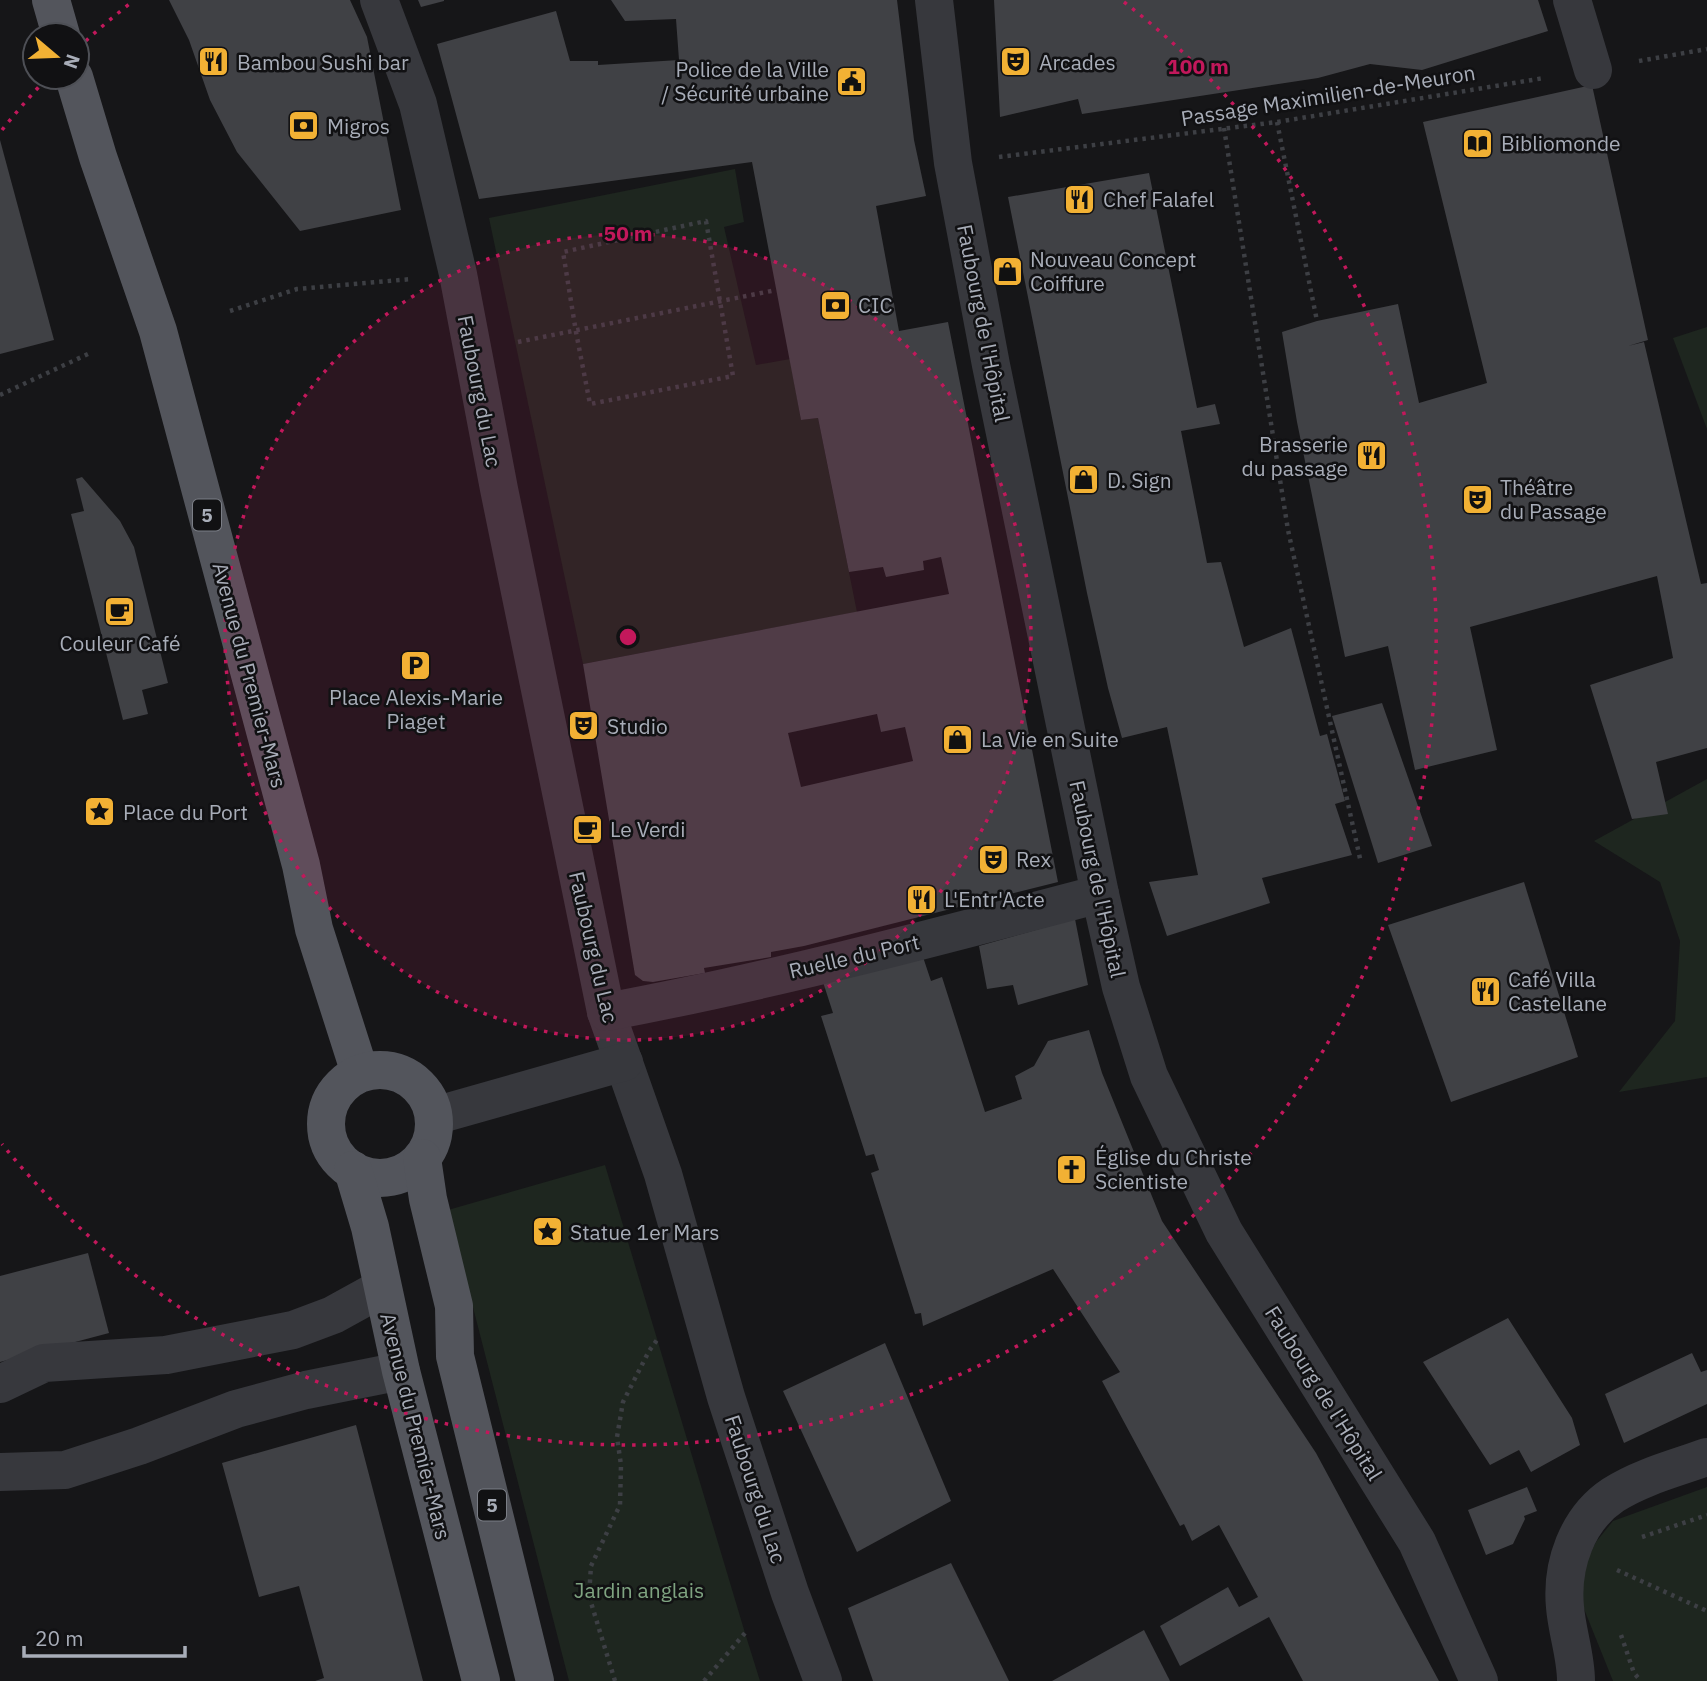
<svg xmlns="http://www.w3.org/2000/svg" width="1707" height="1681" viewBox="0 0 1707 1681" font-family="'IBM Plex Sans',sans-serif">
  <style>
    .green { fill: #1e261f }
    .building { fill: #404145; fill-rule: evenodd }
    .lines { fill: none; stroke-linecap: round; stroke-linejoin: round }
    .path { stroke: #3d3f44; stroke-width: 4.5; stroke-dasharray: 3.5 5; stroke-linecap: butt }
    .minor { stroke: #37383d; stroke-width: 38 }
    .major { stroke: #53555c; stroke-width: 38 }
    .ring { fill: none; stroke: #c2185b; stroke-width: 3.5; stroke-dasharray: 3.5 7 }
    .labels { text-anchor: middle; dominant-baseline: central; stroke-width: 5; stroke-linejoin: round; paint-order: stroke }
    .shield { fill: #111113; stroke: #7b7e86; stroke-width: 2 }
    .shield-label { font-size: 19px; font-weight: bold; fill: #a8adb8 }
    .poi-label { font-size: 21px; fill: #a8adb8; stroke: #111113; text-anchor: start }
    .street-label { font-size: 21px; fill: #a8adb8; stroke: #111113 }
    .park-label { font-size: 21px; fill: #7fa381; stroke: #111113 }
    .centre { fill: #c2185b; stroke: #111113; stroke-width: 3.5 }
    .ring-label { font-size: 21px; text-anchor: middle; font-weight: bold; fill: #c2185b; stroke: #111113; stroke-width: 5; stroke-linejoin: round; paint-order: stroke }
  </style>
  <rect width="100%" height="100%" fill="#161618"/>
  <g class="green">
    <polygon points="735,169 744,222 724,227 756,365 790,359 801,420 818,418 857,612 583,664 489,218"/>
    <polygon points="1707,327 1707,429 1673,338"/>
    <polygon points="1707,779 1707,1077 1619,1092 1675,1021 1680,941 1660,882 1594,841"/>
    <polygon points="605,1165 745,1633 760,1681 569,1681 448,1210"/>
    <polygon points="1707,1487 1707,1681 1613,1681 1578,1594 1583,1568 1596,1542 1613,1521"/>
  </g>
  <g class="building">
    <polygon points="169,0 350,0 367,37 401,210 300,231 237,152 210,100 189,40"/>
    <polygon points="418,0 444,0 444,1 421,7"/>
    <path d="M611 0H897L914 140 926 196 876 206 899 331 948 322 1058 882 804 946 771 952V957L704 968 705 973 653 982 643 981 635 975 583 664 949 594 941 557 923 561 924 570 886 577 883 567 849 572 818 418 801 420 752 162 479 199 437 44 556 11 570 61H598V65L679 60 676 19 625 21ZM877 714 881 732 905 727 913 761 801 787 788 733Z"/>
    <polygon points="994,0 1538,0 1548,31 1422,70 1370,64 1318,78 1082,114 1078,99 1000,117"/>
    <polygon points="1592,85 1648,340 1628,346 1644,342 1701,584 1707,583 1707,748 1656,762 1668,814 1632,819 1590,685 1673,658 1657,576 1470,627 1497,750 1415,770 1388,646 1345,657 1297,422 1282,332 1317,321 1398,304 1419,403 1487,383 1423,122"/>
    <polygon points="0,140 54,340 0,354"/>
    <polygon points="1149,173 1197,408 1215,404 1220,424 1181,431 1207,563 1221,562 1244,647 1291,628 1320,736 1327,734 1345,801 1335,804 1352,855 1262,878 1270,903 1167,936 1149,882 1198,875 1167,727 1122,738 1108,688 1087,593 1008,197"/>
    <polygon points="82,477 120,521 134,547 168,683 142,690 148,714 123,720 71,514 84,511 76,479"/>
    <polygon points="1382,703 1432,846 1378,863 1332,716"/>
    <polygon points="1524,882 1578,1057 1451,1102 1388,925"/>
    <polygon points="1075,919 1088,985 1018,1005 1013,985 987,989 979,946"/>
    <polygon points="923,957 931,981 942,977 985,1112 1022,1099 1015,1076 1034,1066 1048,1041 1089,1030 1102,1073 1162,1221 1316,1453 1439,1681 1303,1681 1269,1617 1180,1666 1160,1626 1228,1587 1239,1607 1258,1597 1219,1525 1192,1541 1184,1524 1180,1526 1102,1381 1120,1372 1053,1269 923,1326 921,1313 915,1314 871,1173 879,1170 874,1154 866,1156 821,1016 833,1013 823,982"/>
    <polygon points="88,1253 109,1333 0,1362 0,1276"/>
    <polygon points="1508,1318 1572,1418 1580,1445 1531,1472 1519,1450 1490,1465 1423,1362"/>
    <polygon points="885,1343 951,1501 857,1552 783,1391"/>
    <polygon points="1692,1353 1701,1372 1707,1370 1707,1404 1624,1443 1605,1394"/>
    <polygon points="356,1425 423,1681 315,1681 324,1678 299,1586 259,1597 222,1463"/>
    <polygon points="1527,1487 1537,1511 1524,1516 1525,1519 1513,1544 1486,1555 1468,1510"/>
    <polygon points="951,1563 1009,1681 873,1681 848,1608"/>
    <polygon points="1144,1630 1170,1681 1052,1681"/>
  </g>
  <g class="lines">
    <g class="path">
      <polyline points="1639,61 1707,49"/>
      <polyline points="1277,122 1317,321"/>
      <polyline points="1224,128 1288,530 1361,863"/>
      <polyline points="999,157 1277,122 1544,78"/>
      <polygon points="706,221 733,376 590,404 576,332 563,252"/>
      <polyline points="230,311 297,289 412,279"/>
      <polyline points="518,342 776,290"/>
      <polyline points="0,395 88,354"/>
      <polyline points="1642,1537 1707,1515"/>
      <polyline points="1617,1570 1707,1611"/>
      <polyline points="1621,1635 1634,1673 1641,1681"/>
      <polyline points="615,1681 589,1596 591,1566 620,1505 621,1465 617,1437 623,1402 649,1351 657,1340"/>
      <polyline points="704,1681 745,1633"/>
    </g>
    <g class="minor">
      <polyline points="379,0 418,104 458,274 499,489 606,1012 663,1174 726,1397 790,1593 823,1681"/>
      <polyline points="934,0 953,163 991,365 1100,894 1121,987 1149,1076 1224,1232 1417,1542 1479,1681"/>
      <polyline points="1572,0 1593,70"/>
      <path d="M606 1012C772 981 937 937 1100 894"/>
      <polyline points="434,1116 624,1062"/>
      <polyline points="0,1384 44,1363 166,1355 293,1330 333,1315 382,1288"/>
      <polyline points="0,1472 65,1470 139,1446 236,1409 306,1390 401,1371"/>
      <path d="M1576 1681C1576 1656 1567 1632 1565 1607 1561 1565 1577 1519 1613 1495 1641 1477 1676 1468 1707 1457"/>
    </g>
    <g class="major">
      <polyline points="51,0 61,35"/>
      <polyline points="74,77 98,157 158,331 301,865 314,929 360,1073"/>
      <circle cx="380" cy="1124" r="54"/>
      <polyline points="422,1158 428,1199 454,1306 455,1356 535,1681"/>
      <polyline points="353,1170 370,1227 401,1371 481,1681"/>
    </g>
  </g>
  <circle cx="628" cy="637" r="403" fill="#c2185b" fill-opacity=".12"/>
  <g class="ring">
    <circle cx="628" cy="637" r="403"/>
    <path d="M2 130A806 806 0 0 1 48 77M78 48A806 806 0 0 1 132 2M1124 2A806 806 0 1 1 2 1144"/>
  </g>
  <defs>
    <symbol id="restaurant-square" viewBox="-11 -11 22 22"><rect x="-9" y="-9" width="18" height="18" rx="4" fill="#f2b134" stroke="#111113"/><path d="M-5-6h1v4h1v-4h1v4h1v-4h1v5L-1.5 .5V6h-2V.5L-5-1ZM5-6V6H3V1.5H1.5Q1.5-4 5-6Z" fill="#111"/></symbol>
    <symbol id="theatre-square" viewBox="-11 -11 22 22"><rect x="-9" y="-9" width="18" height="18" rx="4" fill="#f2b134" stroke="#111113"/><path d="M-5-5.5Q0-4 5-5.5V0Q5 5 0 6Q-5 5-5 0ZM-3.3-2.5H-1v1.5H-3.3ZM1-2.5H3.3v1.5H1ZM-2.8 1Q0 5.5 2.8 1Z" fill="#111"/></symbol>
    <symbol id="civic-square" viewBox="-11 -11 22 22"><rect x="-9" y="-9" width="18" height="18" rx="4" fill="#f2b134" stroke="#111113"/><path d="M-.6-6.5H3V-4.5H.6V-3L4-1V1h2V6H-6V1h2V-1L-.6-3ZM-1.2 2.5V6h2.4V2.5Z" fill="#111"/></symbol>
    <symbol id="bank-square" viewBox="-11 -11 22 22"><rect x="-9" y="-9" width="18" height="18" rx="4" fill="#f2b134" stroke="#111113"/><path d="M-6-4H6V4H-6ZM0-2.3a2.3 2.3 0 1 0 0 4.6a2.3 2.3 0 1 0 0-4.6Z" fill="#111"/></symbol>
    <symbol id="library-square" viewBox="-11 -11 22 22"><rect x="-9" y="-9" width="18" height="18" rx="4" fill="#f2b134" stroke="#111113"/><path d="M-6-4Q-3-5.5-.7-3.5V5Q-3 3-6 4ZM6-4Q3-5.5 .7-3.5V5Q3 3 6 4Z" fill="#111"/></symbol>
    <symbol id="shop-square" viewBox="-11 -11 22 22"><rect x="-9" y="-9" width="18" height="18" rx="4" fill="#f2b134" stroke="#111113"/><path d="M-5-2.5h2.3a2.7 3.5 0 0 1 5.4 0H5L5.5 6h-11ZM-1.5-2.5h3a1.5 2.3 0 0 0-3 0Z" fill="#111"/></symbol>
    <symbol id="cafe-square" viewBox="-11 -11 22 22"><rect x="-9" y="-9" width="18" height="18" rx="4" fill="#f2b134" stroke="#111113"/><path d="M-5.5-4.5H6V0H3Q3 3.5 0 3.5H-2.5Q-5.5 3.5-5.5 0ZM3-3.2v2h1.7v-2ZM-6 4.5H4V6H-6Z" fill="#111"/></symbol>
    <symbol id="parking-square" viewBox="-11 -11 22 22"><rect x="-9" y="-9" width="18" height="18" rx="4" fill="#f2b134" stroke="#111113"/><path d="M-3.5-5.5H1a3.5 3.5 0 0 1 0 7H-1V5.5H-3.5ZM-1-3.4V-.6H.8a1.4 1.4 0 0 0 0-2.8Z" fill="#111"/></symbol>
    <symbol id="sight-square" viewBox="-11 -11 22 22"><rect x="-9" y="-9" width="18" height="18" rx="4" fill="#f2b134" stroke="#111113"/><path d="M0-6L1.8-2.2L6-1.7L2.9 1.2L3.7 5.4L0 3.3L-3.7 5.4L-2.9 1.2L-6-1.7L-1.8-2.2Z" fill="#111"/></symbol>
    <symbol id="church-square" viewBox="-11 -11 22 22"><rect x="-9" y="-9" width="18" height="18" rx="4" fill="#f2b134" stroke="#111113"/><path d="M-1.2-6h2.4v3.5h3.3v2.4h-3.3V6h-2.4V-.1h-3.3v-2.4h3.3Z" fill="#111"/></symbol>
  </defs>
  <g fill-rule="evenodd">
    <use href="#restaurant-square" x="196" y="44" width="35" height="35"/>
    <use href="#theatre-square" x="998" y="44" width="35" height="35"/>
    <use href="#civic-square" x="834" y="64" width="35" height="35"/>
    <use href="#bank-square" x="286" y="108" width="35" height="35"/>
    <use href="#library-square" x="1460" y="126" width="35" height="35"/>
    <use href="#restaurant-square" x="1062" y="182" width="35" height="35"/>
    <use href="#shop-square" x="990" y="254" width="35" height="35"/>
    <use href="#bank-square" x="818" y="288" width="35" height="35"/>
    <use href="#restaurant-square" x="1354" y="438" width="35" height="35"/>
    <use href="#shop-square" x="1066" y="462" width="35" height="35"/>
    <use href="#theatre-square" x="1460" y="482" width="35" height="35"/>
    <use href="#cafe-square" x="102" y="594" width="35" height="35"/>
    <use href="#parking-square" x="398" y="648" width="35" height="35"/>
    <use href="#theatre-square" x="566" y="708" width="35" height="35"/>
    <use href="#shop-square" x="940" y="722" width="35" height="35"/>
    <use href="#sight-square" x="82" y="794" width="35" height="35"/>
    <use href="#cafe-square" x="570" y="812" width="35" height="35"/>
    <use href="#theatre-square" x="976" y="842" width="35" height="35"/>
    <use href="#restaurant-square" x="904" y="882" width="35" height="35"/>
    <use href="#restaurant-square" x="1468" y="974" width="35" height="35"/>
    <use href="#church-square" x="1054" y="1152" width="35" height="35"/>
    <use href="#sight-square" x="530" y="1214" width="35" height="35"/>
  </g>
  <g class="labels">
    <g class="shield">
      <rect x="193" y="499.5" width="28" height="31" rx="5"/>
      <rect x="478" y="1489.5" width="28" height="31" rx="5"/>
    </g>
    <g class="shield-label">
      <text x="207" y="515">5</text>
      <text x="492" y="1505">5</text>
    </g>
    <g class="poi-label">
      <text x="237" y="62">Bambou Sushi bar</text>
      <text x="1039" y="62">Arcades</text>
      <text x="829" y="69" text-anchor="end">Police de la Ville<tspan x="829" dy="24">/ Sécurité urbaine</tspan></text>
      <text x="327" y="126">Migros</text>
      <text x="1501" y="143">Bibliomonde</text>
      <text x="1103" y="199">Chef Falafel</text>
      <text x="1030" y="259">Nouveau Concept<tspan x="1030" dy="24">Coiffure</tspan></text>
      <text x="858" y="305">CIC</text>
      <text x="1348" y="444" text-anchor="end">Brasserie<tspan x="1348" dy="24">du passage</tspan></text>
      <text x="1107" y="480">D. Sign</text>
      <text x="1500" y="487">Théâtre<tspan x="1500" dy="24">du Passage</tspan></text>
      <text x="120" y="643" text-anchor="middle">Couleur Café</text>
      <text x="416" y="697" text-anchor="middle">Place Alexis-Marie<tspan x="416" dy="24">Piaget</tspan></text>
      <text x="607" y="726">Studio</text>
      <text x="981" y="739">La Vie en Suite</text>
      <text x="123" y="812">Place du Port</text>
      <text x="610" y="829">Le Verdi</text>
      <text x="1016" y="859">Rex</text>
      <text x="944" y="899">L'Entr'Acte</text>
      <text x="1508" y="979">Café Villa<tspan x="1508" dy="24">Castellane</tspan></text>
      <text x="1095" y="1157">Église du Christe<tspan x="1095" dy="24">Scientiste</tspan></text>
      <text x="570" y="1232">Statue 1er Mars</text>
    </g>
    <g class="street-label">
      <text transform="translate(1328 95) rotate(-9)">Passage Maximilien-de-Meuron</text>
      <text transform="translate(984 323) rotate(79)">Faubourg de l'Hôpital</text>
      <text transform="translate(480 391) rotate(79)">Faubourg du Lac</text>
      <text transform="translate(250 675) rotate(75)">Avenue du Premier-Mars</text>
      <text transform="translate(1098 879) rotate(78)">Faubourg de l'Hôpital</text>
      <text transform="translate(594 947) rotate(77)">Faubourg du Lac</text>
      <text transform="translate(854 956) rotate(-13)">Ruelle du Port</text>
      <text transform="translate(1324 1393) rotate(58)">Faubourg de l'Hôpital</text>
      <text transform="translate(416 1426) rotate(76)">Avenue du Premier-Mars</text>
      <text transform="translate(756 1489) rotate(72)">Faubourg du Lac</text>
    </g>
    <g class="park-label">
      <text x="639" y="1590">Jardin anglais</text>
    </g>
  </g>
  <circle cx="628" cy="637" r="10" class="centre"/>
  <g class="ring-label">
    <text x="1198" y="74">100 m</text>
    <text x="628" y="241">50 m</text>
  </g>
  <g transform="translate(56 56) rotate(109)"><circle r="33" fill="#111113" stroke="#4d4f55" stroke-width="2"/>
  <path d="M0-5L12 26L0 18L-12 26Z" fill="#f2b134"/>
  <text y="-10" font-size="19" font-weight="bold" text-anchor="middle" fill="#a8adb8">N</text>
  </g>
  <path d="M24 1646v10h161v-10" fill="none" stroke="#a8adb8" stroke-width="3.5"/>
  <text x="35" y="1646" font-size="21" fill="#a8adb8" stroke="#111113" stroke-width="5" paint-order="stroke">20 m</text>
</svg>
